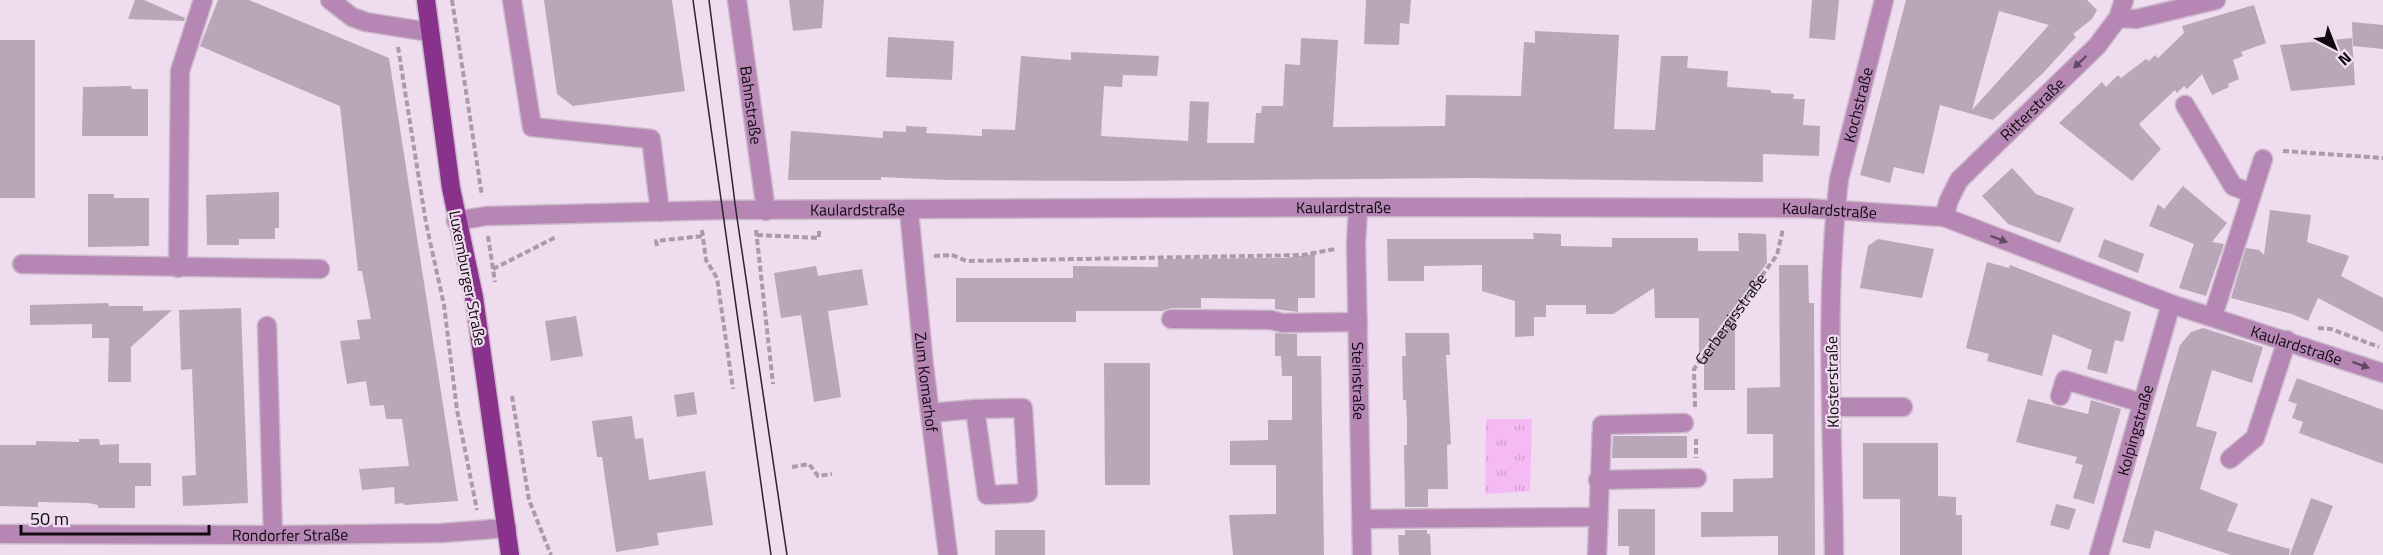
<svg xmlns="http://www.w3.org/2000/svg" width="2383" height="555" viewBox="0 0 2383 555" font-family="'Titillium Web',sans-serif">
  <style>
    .grass { fill: url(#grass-tufts) }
    .building { fill: #b9a6b8; fill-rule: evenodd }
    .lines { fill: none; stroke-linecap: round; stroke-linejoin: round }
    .minor-casing { stroke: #cbbaca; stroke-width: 21 }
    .major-casing { stroke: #cbbaca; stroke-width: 21 }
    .path { stroke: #aa9baa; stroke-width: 4; stroke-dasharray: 6 3; stroke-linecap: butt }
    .minor { stroke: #b687b5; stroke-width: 18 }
    .major { stroke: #89328b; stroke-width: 18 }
    .tram { stroke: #2c242b; stroke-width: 1.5 }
    .oneway { fill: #634862 }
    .labels { text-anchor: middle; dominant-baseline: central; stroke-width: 4.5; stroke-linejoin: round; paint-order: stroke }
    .street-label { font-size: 16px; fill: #100a10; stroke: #efdcee }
  </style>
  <defs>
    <pattern id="grass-tufts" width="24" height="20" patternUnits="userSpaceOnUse" patternTransform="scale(1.5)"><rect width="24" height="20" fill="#f5baf4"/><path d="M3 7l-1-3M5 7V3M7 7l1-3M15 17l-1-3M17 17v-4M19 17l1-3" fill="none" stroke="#d19fd0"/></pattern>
  </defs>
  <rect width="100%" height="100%" fill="#efdcee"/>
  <polygon class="grass" points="1486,419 1532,419 1530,491 1485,494"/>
  <g class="building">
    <polygon points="135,0 144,0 185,18 184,21 128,19"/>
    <polygon points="218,0 249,0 389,58 458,501 404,505 403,503 395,504 394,487 362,490 359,469 409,466 402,419 386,419 384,405 370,406 366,381 347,384 340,341 360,339 357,320 371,319 362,271 358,271 340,106 200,46"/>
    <polygon points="544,0 672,0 685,91 573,106 557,94"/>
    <polygon points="789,0 824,0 822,28 793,31"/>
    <polygon points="1366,0 1411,0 1409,24 1400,23 1399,45 1364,44"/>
    <polygon points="1812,0 1839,0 1835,40 1809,38"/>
    <path d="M1906 0H2087L2097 10 2092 19 2073 34 2076 37 2043 73 1993 120 1940 105 1924 174 1894 167 1890 183 1860 175ZM1999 11 2049 25 1972 110Z"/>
    <polygon points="2254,5 2266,43 2241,52 2243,56 2233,60 2239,79 2228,84 2229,87 2212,95 2202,74 2187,89 2184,86 2177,93 2175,90 2139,124 2161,149 2132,181 2059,123 2102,82 2106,87 2118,75 2121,78 2146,59 2149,61 2155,55 2158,58 2184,33 2182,26"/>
    <polygon points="2352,22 2383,25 2383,49 2353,46"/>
    <polygon points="1535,31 1619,35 1614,129 1655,130 1661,56 1688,56 1687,68 1728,71 1727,87 1771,90 1771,93 1794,94 1793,99 1805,99 1803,125 1820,126 1819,156 1763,154 1763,182 1473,178 1119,181 946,180 881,177 881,180 788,180 791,131 883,138 883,131 906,132 906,126 927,127 926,133 982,136 982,129 1015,130 1021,56 1071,60 1071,52 1159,56 1157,76 1123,75 1122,87 1104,86 1101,136 1188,141 1190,101 1209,102 1207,143 1254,143 1256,113 1261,113 1262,106 1283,106 1285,64 1300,65 1301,38 1338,40 1333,127 1445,126 1446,95 1521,96 1524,42 1535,43"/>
    <polygon points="888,37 954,41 952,80 886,77"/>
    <polygon points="2352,38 2355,85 2291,91 2280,45"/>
    <rect x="0" y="40" width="35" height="158"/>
    <polygon points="131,86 132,89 148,89 148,136 82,136 83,87"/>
    <polygon points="2012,168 2036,194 2074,208 2060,243 2008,224 1982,196"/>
    <polygon points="2183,186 2227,223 2212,242 2224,244 2206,296 2179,288 2194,244 2149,226 2158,204 2164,209"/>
    <polygon points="279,192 279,228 275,228 275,239 239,239 239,245 207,245 206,195"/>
    <polygon points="88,194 114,194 114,198 149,198 149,246 88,247"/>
    <polygon points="2270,210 2311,215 2307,242 2349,256 2341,276 2383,298 2383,332 2318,298 2308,321 2292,314 2231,298 2246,248 2259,250 2264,255"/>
    <polygon points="1533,233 1561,234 1561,246 1612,247 1612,238 1698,238 1698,251 1739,251 1738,233 1766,234 1767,263 1699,355 1699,318 1655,318 1654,288 1613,314 1586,314 1586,305 1546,305 1546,317 1534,317 1534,336 1515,337 1515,301 1482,291 1482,265 1424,266 1424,281 1388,281 1387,239 1534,239"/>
    <polygon points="1878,239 1934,249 1922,298 1860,288 1868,246"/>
    <polygon points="2104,239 2144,254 2138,273 2098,257"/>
    <polygon points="1315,254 1315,298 1298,298 1298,312 1275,309 1275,299 1201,298 1201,308 1171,308 1163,311 1076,311 1076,322 956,322 956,278 1073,278 1073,266 1158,267 1158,259 1285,258"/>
    <polygon points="1987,262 2009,268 2010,265 2131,312 2123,342 2115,340 2107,374 2087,369 2092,350 2053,334 2042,376 1987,361 1989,354 1966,348"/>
    <polygon points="1779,265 1808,265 1809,303 1814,303 1815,555 1778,555 1778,536 1701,537 1701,512 1733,512 1733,479 1773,478 1773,434 1747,434 1747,388 1780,387"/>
    <polygon points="816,266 818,276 862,269 868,305 828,311 841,397 814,402 801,315 781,318 774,273"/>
    <polygon points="108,303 109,306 143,306 143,311 172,310 131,347 131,382 108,382 109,338 92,338 92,324 30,325 30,305"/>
    <polygon points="241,308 248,503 183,506 182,476 196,475 192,369 181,370 179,310"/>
    <polygon points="576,316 583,356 551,361 545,321"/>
    <polygon points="1735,317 1735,390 1704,390 1704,360"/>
    <polygon points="2203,328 2263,347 2252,383 2212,370 2196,426 2217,432 2200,489 2238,504 2227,531 2290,549 2289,555 2231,555 2155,530 2150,549 2122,542 2180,345 2191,332"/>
    <polygon points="1275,333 1297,334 1297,356 1321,356 1324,555 1233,555 1229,515 1276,514 1276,465 1230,465 1230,441 1268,440 1268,420 1292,420 1292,376 1282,376 1281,356 1275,356"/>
    <polygon points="1405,333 1449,333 1450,355 1446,355 1451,444 1447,445 1448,489 1428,489 1428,507 1405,507 1404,445 1407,445 1407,423 1406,400 1403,400 1402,356 1406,356"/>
    <polygon points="1104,363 1150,363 1150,485 1105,485"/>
    <polygon points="2297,378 2383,410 2383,464 2299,433 2303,422 2292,418 2297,404 2288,401"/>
    <polygon points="694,392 697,414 677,417 674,395"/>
    <polygon points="2028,399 2088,414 2091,400 2121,409 2094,504 2073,498 2083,465 2075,463 2077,457 2016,442"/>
    <polygon points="632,416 635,439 643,438 649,480 705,471 713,525 657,533 659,545 616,552 602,457 597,457 592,421"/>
    <polygon points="1613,436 1687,436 1687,458 1612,458"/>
    <polygon points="79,439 99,439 100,445 119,444 119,463 151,463 151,486 135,486 135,508 98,508 98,505 88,503 38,502 38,507 0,506 0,445 36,445 36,441 79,442"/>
    <polygon points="1863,443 1938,443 1938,496 1956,497 1956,515 1962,515 1962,555 1900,555 1900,499 1863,499"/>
    <polygon points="2311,498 2333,506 2313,555 2290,555"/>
    <polygon points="2056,504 2076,509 2069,530 2050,525"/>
    <polygon points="1618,509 1655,509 1655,555 1629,555 1629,546 1618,546"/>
    <rect x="995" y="530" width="50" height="25"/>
    <polygon points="1405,530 1427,530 1427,534 1430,534 1431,555 1399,555 1398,535 1405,535"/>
  </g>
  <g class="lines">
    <defs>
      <g id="minor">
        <polyline points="330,0 352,17 366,22 429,32"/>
        <polyline points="512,0 532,127 651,139 660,212"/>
        <path id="s2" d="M737 0 766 211"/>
        <polyline points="2118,18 2136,19 2216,0"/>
        <polyline points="2185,105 2233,186 2251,193"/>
        <path id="s3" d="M1358 207 1356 244 1362 555"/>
        <path id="s4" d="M909 211 924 366 948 555"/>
        <path id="s5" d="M1944 217 1949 200 1959 180 2097 46 2118 18 2124 0"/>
        <path id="s6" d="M456 221 486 216 721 210 1358 207 1806 208 1944 217 2171 304 2383 373"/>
        <polyline points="22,264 320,269"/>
        <polyline points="178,268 180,71 203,0"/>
        <polyline points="2213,316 2263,159"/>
        <polyline points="1171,319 1271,320 1283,323 1358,322"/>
        <polyline points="267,326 273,535"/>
        <polyline points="2060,396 2065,380 2142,403"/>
        <polyline points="1832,407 1903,407"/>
        <polyline points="930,413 975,409 987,495 1028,493 1023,408 975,409"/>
        <polyline points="2230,459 2255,438 2287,340"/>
        <polyline points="1598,480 1697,478"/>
        <polyline points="1362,519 1597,517"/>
        <path id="s7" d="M0 534 285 535 442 533 507 528"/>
        <polyline points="1597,555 1602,425 1684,423"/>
        <path id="s8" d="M1834 555C1833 431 1824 303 1839 179L1884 0"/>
        <path id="s9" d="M2099 555 2171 304"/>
      </g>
      <polyline id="major" points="426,0 451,188 474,297 510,555"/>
    </defs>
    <use href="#minor" class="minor-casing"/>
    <use href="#major" class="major-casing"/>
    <g class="path">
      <polyline points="452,0 482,196"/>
      <polyline points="398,47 426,223 444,305 457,410 477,510"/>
      <polyline points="2283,151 2383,158"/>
      <polyline points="702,230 706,260 717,278 733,389"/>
      <polyline points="756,230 773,384"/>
      <polyline points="757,235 819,238 819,229"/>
      <polyline points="488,236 495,282"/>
      <polyline points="657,246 656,241 703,236"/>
      <polyline points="934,256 952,255 967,261 1303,255 1335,249"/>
      <polyline points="493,269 556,237"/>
      <polyline points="2318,328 2331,329 2379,347"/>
      <polyline points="512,396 529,500 551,555"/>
      <path id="s1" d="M1695 407 1694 369 1777 255 1783 229"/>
      <polyline points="1696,439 1696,458"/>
      <polyline points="792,467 809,464 818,476 832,474"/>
    </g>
    <use href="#minor" class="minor"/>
    <use href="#major" class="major"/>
    <g class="tram">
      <polyline points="693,0 771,555"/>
      <polyline points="709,0 736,211 787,555"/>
    </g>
  </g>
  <defs><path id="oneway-solid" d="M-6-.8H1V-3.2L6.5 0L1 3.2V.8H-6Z" transform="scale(1.5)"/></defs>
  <g class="oneway">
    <use href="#oneway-solid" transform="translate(2080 62) rotate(136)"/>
    <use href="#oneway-solid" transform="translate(1999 239) rotate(21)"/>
    <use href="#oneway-solid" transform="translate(2361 365) rotate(20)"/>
  </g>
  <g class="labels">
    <g class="street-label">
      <text stroke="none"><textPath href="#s8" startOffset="453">Kochstraße</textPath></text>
      <text stroke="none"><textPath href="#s2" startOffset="106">Bahnstraße</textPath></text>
      <text stroke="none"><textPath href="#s5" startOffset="142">Ritterstraße</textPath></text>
      <text stroke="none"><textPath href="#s6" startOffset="888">Kaulardstraße</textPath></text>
      <text stroke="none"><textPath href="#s6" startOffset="1374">Kaulardstraße</textPath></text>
      <text stroke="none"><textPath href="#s6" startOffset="402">Kaulardstraße</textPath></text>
      <text transform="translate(468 278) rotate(79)">Luxemburger Straße</text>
      <text stroke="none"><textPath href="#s1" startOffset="100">Gerbergisstraße</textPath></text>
      <text stroke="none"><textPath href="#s6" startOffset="1864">Kaulardstraße</textPath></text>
      <text stroke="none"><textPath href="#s3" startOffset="174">Steinstraße</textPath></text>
      <text transform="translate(1832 382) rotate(-91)">Klosterstraße</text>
      <text stroke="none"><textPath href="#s4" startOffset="172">Zum Komarhof</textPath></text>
      <text stroke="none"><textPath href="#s9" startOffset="130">Kolpingstraße</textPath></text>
      <text stroke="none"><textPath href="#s7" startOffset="290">Rondorfer Straße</textPath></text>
    </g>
  </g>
  <g transform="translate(2335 48) rotate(138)" stroke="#efdcee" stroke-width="4.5" paint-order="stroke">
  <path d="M0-4.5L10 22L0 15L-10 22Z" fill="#100a10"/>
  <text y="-9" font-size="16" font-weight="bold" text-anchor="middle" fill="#100a10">N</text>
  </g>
  <path d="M21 525v9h188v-9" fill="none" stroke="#100a10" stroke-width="3"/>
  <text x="30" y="525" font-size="18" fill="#100a10" stroke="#efdcee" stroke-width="4.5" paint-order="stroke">50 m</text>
</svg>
